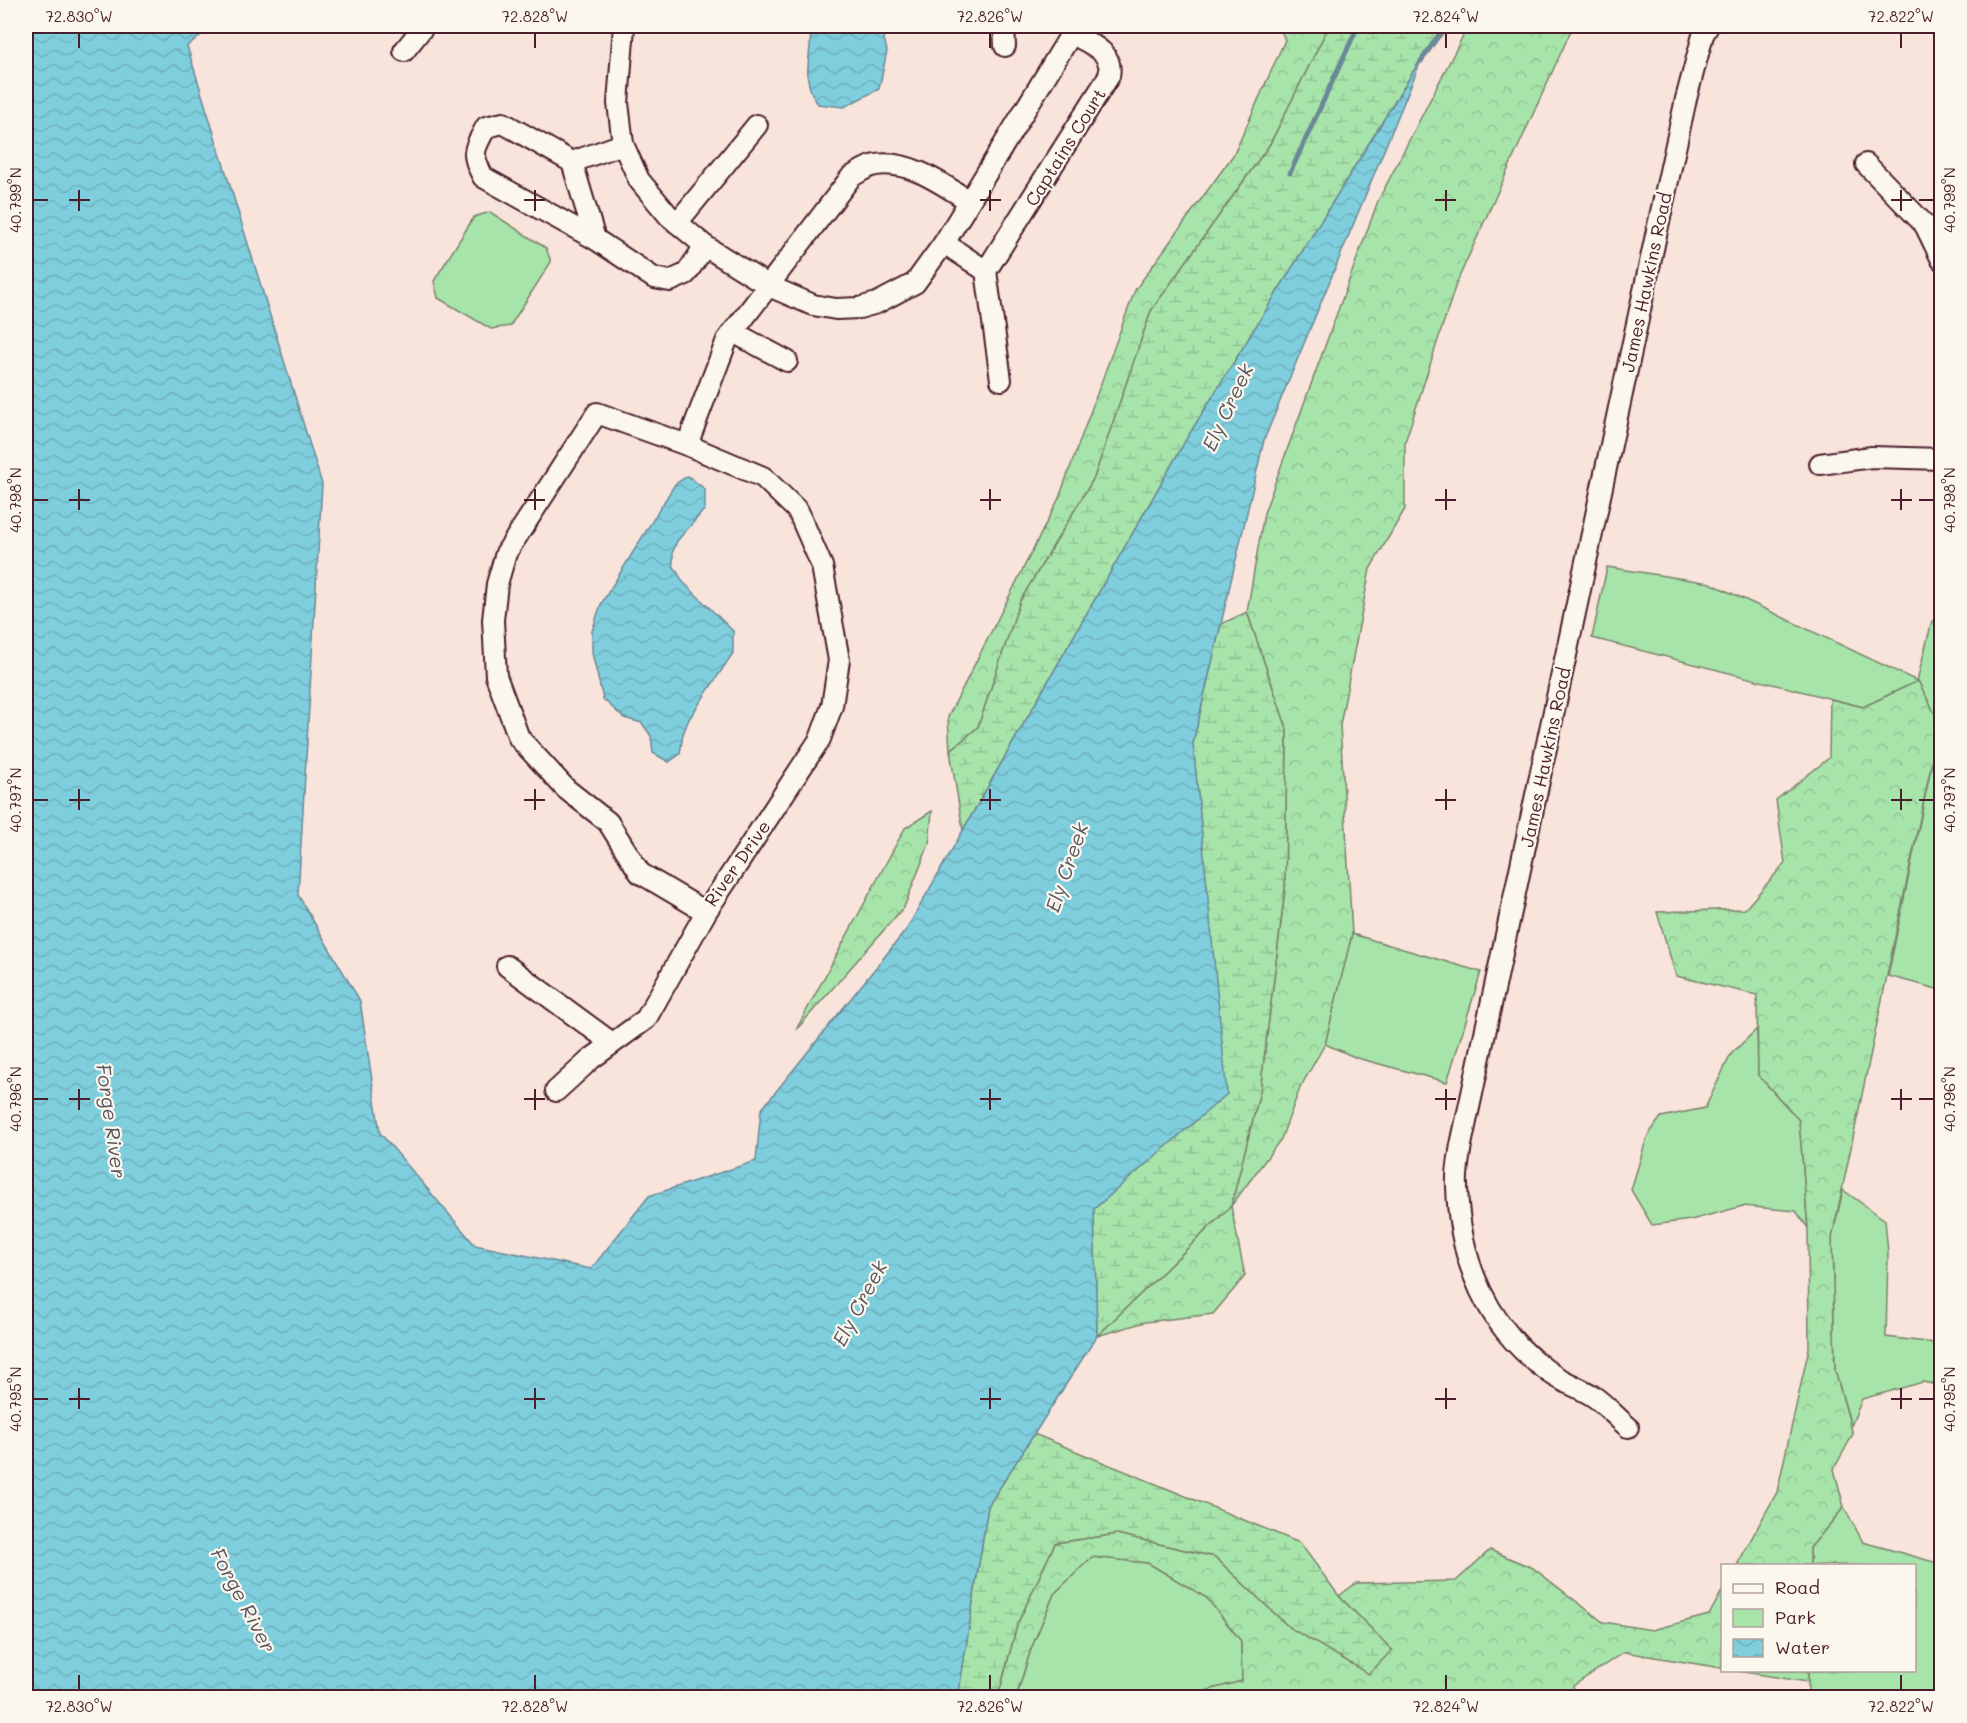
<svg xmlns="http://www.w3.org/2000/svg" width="1967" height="1723" viewBox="0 0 1967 1723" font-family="Mali,sans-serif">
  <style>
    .green { fill: #a7e4aa; stroke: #78826a; stroke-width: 1.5 }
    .forest { fill: url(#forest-crowns); stroke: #78826a; stroke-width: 1.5 }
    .wetland { fill: url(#wetland-marsh); stroke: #78826a; stroke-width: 1.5 }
    .water { fill: url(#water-waves); stroke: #6a8896; stroke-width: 1.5 }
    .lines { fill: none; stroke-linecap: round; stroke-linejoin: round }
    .stream { stroke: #6a8896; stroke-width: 5 }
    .minor-casing { stroke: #4a1f2b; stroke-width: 24 }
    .minor { stroke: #fbf7ec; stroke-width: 20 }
    .ticks { fill: none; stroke: #4a1f2b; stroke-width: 2 }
    .labels { text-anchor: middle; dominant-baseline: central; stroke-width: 4.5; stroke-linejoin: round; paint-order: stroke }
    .street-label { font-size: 18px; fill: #4a1f2b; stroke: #fbf7ec }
    .water-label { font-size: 20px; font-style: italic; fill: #5a5460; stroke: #fbf7ec }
    .neatline { fill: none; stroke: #4a1f2b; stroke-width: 2 }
    .ticks-label { font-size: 15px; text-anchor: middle; fill: #4a1f2b }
  </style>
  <defs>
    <pattern id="forest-crowns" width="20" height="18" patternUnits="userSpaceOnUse" patternTransform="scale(1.5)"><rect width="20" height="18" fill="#a7e4aa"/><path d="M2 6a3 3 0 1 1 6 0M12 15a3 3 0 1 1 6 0" fill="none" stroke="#91c392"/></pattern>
    <pattern id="wetland-marsh" width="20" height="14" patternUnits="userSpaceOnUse" patternTransform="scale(1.5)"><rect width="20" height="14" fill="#a7e4aa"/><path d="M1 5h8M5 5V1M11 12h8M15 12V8" fill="none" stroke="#91c392"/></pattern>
    <pattern id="water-waves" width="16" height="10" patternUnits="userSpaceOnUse" patternTransform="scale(1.5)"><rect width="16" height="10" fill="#7fcedd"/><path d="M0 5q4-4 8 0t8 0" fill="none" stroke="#6fb0be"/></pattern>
  </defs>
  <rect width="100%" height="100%" fill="#f9e4dc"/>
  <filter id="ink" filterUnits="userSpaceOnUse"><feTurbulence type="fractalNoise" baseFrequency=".0167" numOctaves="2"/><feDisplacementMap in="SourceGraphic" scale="12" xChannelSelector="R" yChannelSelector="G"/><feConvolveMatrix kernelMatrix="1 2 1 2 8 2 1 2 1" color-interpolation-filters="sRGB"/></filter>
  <g filter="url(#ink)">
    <g class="green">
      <polygon points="490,212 546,248 551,262 510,326 491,329 438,298 434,281 474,217"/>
      <polygon points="1607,567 1710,583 1917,681 1932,621 1941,619 1941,990 1888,976 1940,724 1918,681 1863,707 1592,638"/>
      <polygon points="1352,934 1481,972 1447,1082 1357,1058 1325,1044"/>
      <polygon points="1757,1029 1758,1075 1799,1120 1808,1228 1796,1211 1743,1206 1691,1220 1652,1225 1631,1190 1647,1137 1661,1117 1705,1108 1731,1054"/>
      <polygon points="1843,1190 1885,1220 1888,1253 1886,1337 1942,1344 1941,1386 1923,1382 1862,1399 1851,1426 1835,1371 1832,1238"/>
      <polygon points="1844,1507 1863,1542 1941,1564 1941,1697 1818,1697 1808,1695 1808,1671 1914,1670 1914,1566 1810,1565 1810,1548"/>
      <polygon points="1091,1557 1148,1563 1207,1598 1241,1641 1242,1681 1183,1697 1016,1698 1031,1649 1054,1594"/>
    </g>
    <g class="forest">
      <polygon points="1279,26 1329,26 1270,144 1151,311 1094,478 1020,601 978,727 950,751 948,717 1059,498 1135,290 1234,154 1285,40"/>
      <polygon points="1468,26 1573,26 1456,284 1405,442 1405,509 1370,569 1340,725 1352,934 1325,1044 1300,1088 1281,1139 1231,1206 1245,1276 1213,1314 1145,1322 1097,1336 1231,1206 1260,1091 1285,890 1287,729 1247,612 1264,513 1378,201"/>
      <polygon points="1918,681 1940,723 1832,1238 1835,1371 1853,1434 1834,1469 1844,1507 1810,1548 1810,1565 1737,1565 1777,1492 1809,1348 1808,1228 1799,1120 1758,1075 1757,995 1676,976 1657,912 1745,909 1785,863 1776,800 1829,758 1830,699 1863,707"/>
      <polygon points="932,811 929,844 904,907 796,1030 905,828"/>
      <polygon points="1117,1534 1215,1557 1290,1628 1392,1650 1339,1596 1356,1583 1456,1581 1490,1550 1533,1568 1603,1622 1652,1630 1709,1615 1722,1591 1722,1668 1624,1652 1573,1686 1577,1697 1183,1697 1242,1681 1241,1641 1207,1598 1148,1563 1092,1557 1054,1594 1031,1649 1016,1697 998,1698 1017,1625 1055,1543"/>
      <polygon points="1738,1671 1808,1671 1808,1682"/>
    </g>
    <g class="wetland">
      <polygon points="1329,26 1450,26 1423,56 1187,438 963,830 950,751 978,727 1020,601 1094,478 1151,311 1270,144"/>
      <polygon points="1247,612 1287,729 1285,889 1260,1091 1231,1206 1097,1336 1094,1209 1226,1094 1193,743 1221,624"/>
      <polygon points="1034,1434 1300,1543 1339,1596 1392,1650 1369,1674 1290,1628 1215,1557 1117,1534 1055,1543 1017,1625 998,1697 958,1698 988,1506"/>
    </g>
    <g class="water">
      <polygon points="26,26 213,26 187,46 322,484 298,895 360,1001 380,1133 475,1245 591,1269 649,1196 756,1161 761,1110 906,930 1187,438 1423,56 1264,440 1193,743 1227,1094 1094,1209 1097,1336 988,1506 958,1697 26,1697"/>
      <path d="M810 26H881L887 51 879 89 844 107 818 104C798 77 814 54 810 26Z"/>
      <polygon points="688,476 705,489 705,509 677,541 673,551 673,565 683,582 733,631 733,653 689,719 683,734 680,754 669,762 653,753 651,736 642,723 624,718 603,699 592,653 592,631 601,604 675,484"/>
    </g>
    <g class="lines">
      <g class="stream">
        <polyline points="1421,61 1445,26"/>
        <polyline points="1290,173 1358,26"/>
      </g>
      <defs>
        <g id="minor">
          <polyline points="624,26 618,103 623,144 639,180 669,216 705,246 769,286 813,305 836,309 859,308 877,303 915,283 944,243 1076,26"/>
          <polyline points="1004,26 1005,46"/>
          <polyline points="404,51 424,26"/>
          <path d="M623 144 572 162 503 123 486 127C474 150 470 152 483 177L595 239 654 278 670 281 686 274 705 246"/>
          <polyline points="572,162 595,239"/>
          <polyline points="1866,164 1925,225 1942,260"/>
          <polyline points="677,223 757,125"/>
          <polyline points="944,243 986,271 1001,380"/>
          <path d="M986 271 1109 76C1114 51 1090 44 1071 33"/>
          <polyline points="733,332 787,361"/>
          <path d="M687 445 727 340 851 177C858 173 867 166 876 165 910 160 942 184 969 201"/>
          <polyline points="1820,464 1872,457 1942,459"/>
          <polyline points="507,966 612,1043"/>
          <polyline points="556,1091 591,1059 646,1019 706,912 820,739 832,706 839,660 822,566 798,511 763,477 687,445 597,413 506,553 497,584 493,620 496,676 519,738 566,789 608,822 640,873 706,912"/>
          <path d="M1628 1427C1616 1417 1606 1405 1593 1396 1579 1387 1562 1382 1549 1372 1487 1328 1459 1261 1457 1186 1456 1173 1459 1158 1461 1145L1656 235 1686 99 1703 35 1708 26"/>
        </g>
      </defs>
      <use href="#minor" class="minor-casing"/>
      <use href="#minor" class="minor"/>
    </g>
  </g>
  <path class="ticks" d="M79 33V48M535 33V48M990 33V48M1446 33V48M1901 33V48M79 190V211M535 190V211M990 190V211M1446 190V211M1901 190V211M33 200H48M69 200H90M524 200H545M980 200H1001M1435 200H1456M1891 200H1912M1919 200H1934M79 489V510M535 489V510M990 489V510M1446 489V510M1901 489V510M33 500H48M69 500H90M524 500H545M980 500H1001M1435 500H1456M1891 500H1912M1919 500H1934M79 789V810M535 789V810M990 789V810M1446 789V810M1901 789V810M33 800H48M69 800H90M524 800H545M980 800H1001M1435 800H1456M1891 800H1912M1919 800H1934M79 1089V1110M535 1089V1110M990 1089V1110M1446 1089V1110M1901 1089V1110M33 1099H48M69 1099H90M524 1099H545M980 1099H1001M1435 1099H1456M1891 1099H1912M1919 1099H1934M79 1388V1409M535 1388V1409M990 1388V1409M1446 1388V1409M1901 1388V1409M33 1399H48M69 1399H90M524 1399H545M980 1399H1001M1435 1399H1456M1891 1399H1912M1919 1399H1934M79 1675V1690M535 1675V1690M990 1675V1690M1446 1675V1690M1901 1675V1690"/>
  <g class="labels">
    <g class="street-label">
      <text transform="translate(1065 147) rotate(-58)">Captains Court</text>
      <text transform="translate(1646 282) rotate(-78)">James Hawkins Road</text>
      <text transform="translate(1545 757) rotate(-78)">James Hawkins Road</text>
      <text transform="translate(737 863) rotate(-55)">River Drive</text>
    </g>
    <g class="water-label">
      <text transform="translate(1227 407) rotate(-65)">Ely Creek</text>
      <text transform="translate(1066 867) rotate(-71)">Ely Creek</text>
      <text transform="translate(112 1121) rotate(82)">Forge River</text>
      <text transform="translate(859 1303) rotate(-62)">Ely Creek</text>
      <text transform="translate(244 1600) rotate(62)">Forge River</text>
    </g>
  </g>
  <rect width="1967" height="1723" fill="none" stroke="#fbf7ec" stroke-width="66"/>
  <rect x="1721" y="1564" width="195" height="108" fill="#fbf7ec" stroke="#b4a19f" stroke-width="1.5"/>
  <rect x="1733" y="1584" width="30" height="9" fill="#fbf7ec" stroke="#b4a19f" stroke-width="1.5"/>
  <text x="1775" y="1594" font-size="18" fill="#4a1f2b">Road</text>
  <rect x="1733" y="1609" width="30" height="18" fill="#a7e4aa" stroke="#b4a19f" stroke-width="1.5"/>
  <text x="1775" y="1624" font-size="18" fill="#4a1f2b">Park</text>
  <rect x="1733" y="1639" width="30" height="18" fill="url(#water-waves)" stroke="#b4a19f" stroke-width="1.5"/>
  <text x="1775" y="1654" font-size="18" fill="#4a1f2b">Water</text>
  <rect x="33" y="33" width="1901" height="1657" class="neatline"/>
  <g class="ticks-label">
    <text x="79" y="22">72.830°W</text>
    <text x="535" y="22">72.828°W</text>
    <text x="990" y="22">72.826°W</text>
    <text x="1446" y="22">72.824°W</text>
    <text x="1901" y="22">72.822°W</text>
    <text transform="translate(16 200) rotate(-90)" y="5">40.799°N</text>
    <text transform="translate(1950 200) rotate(-90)" y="5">40.799°N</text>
    <text transform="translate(16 500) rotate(-90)" y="5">40.798°N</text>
    <text transform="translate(1950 500) rotate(-90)" y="5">40.798°N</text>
    <text transform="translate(16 800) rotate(-90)" y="5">40.797°N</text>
    <text transform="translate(1950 800) rotate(-90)" y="5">40.797°N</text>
    <text transform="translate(16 1099) rotate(-90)" y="5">40.796°N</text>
    <text transform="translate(1950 1099) rotate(-90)" y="5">40.796°N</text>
    <text transform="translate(16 1399) rotate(-90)" y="5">40.795°N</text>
    <text transform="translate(1950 1399) rotate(-90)" y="5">40.795°N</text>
    <text x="79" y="1712">72.830°W</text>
    <text x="535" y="1712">72.828°W</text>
    <text x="990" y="1712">72.826°W</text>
    <text x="1446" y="1712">72.824°W</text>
    <text x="1901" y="1712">72.822°W</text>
  </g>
</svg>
